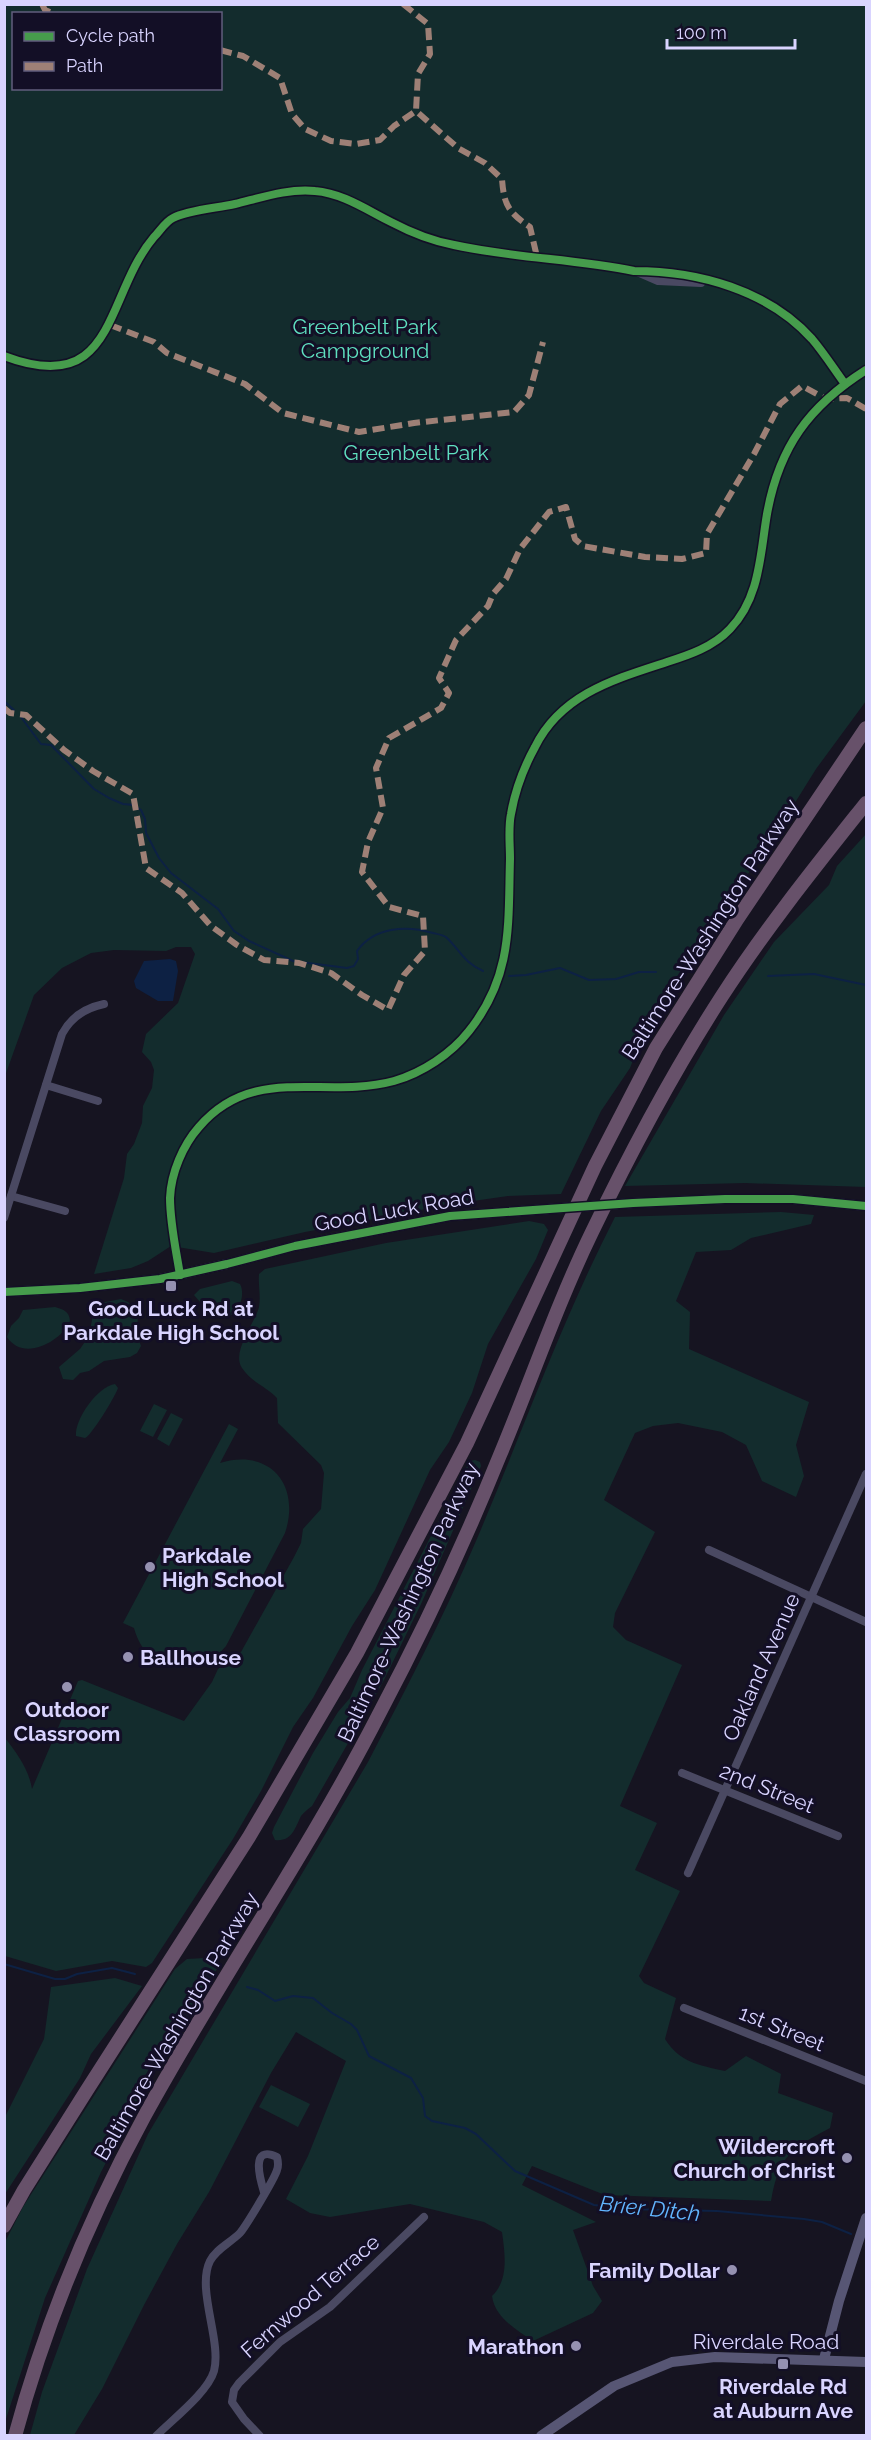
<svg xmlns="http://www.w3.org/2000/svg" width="871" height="2440" viewBox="0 0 871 2440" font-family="Raleway,sans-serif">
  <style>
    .green { fill: #132c2d; fill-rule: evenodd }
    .water { fill: #0d2144 }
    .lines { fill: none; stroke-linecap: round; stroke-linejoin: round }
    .stream { stroke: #0d2144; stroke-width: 2 }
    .street { stroke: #4a4962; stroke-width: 8 }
    .secondary { stroke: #575674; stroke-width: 10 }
    .highway { stroke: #67516a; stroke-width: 14 }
    .quiet { stroke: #9e8076; stroke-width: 6; stroke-dasharray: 12 6; stroke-linecap: butt }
    .cycleway-casing { stroke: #130f26; stroke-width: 11 }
    .cycleway { stroke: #469c4c; stroke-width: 8 }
    .poi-dot { fill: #9591b1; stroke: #130f26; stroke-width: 2 }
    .labels { text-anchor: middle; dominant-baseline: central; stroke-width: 6; stroke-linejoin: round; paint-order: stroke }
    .park-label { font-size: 21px; fill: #5fe0c0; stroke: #130f26 }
    .street-label { font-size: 21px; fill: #d9d4ff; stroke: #130f26 }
    .poi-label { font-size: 21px; font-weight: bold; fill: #d9d4ff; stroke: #130f26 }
    .water-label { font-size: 22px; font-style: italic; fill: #62b6ff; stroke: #130f26 }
  </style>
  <rect width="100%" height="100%" fill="#161421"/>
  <g class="green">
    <path d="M4 5H866V701L816 769 768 846 696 947 639 1045 630 1068 601 1111 561 1194 508 1196 452 1204 305 1232 214 1253 171 1246 148 1261 131 1268 94 1274 124 1178 127 1154 134 1144 142 1123 143 1106 152 1088 154 1070 151 1062 142 1052 146 1034 178 1003 195 954 191 947H176L166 951 114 950 91 953 62 968 34 995 5 1076ZM14 14H220V88H14Z"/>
    <polygon points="866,834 866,1187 745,1183 625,1186 724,1015 774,942 829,885 837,866"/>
    <path d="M781 1212 814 1215 811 1224 751 1238 731 1250 696 1252 676 1301 690 1312 689 1349 809 1402 796 1445 804 1476 796 1497 762 1481 746 1445 722 1432 678 1423 653 1426 635 1433 604 1500 655 1532 615 1613 613 1627 626 1640 682 1665 620 1806 657 1823 635 1870 680 1891 639 1976 644 1983 676 1998 665 2039C680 2063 699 2065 725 2071L746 2056 781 2074 778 2093 833 2113 830 2128C791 2149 779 2155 771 2201L605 2195 532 2166 522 2185 596 2222 573 2230 593 2286 602 2301 593 2313 533 2341C516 2329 495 2318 492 2296 509 2280 505 2254 502 2232L484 2222 410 2204 330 2217 310 2213 286 2199 308 2156 346 2061 296 2032 271 2073 209 2192 177 2244 144 2305 102 2389 74 2435H30L42 2392 87 2269 148 2134 368 1762C406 1689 444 1616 476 1541 522 1433 561 1322 615 1217Z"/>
    <path d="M529 1221 544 1224 548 1230 536 1259 488 1344 472 1393 449 1442 430 1470 375 1590 352 1626 313 1698 293 1727 261 1791 233 1839 152 1963 146 1967 112 1961 56 1971 5 1956V1738C17 1753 29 1770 32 1789L78 1681 82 1680 184 1721 212 1682 218 1669 241 1652 294 1557 301 1543 303 1529 321 1509 324 1473 321 1465 278 1423 277 1398C267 1387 251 1382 242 1368 231 1352 255 1323 259 1307 261 1296 258 1285 259 1274L265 1269 386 1243Z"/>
    <path d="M232 1281 240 1284C247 1297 236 1322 219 1317 212 1315 198 1300 194 1295L200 1289Z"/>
    <polygon points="121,1299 128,1302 138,1312 137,1335 141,1346 137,1353 130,1357 104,1361 89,1371 80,1373 73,1380 63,1379 59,1367 80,1349 89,1336 95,1304"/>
    <path d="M55 1307C64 1310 69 1311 70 1321 61 1342 23 1362 7 1337L11 1326 19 1318 23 1310Z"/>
    <path d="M115 1384 118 1388C115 1397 91 1436 85 1438L76 1436C74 1420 98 1386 115 1384Z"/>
    <polygon points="154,1404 167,1410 153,1437 140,1431"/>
    <polygon points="171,1413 183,1419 169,1446 157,1439"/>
    <path d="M229 1424 238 1429 220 1463C270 1448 301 1485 285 1533L226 1646C197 1681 146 1674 134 1628L123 1623Z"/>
    <path d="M475 1460 480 1462 481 1466 422 1602 383 1682 312 1806C308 1809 304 1812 301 1816 295 1828 292 1842 275 1840L272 1833 274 1827 313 1753 338 1712 350 1698 362 1670 467 1466 470 1461Z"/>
    <polygon points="205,1958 217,1969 145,2088 101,2172 45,2298 5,2422 5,2242 23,2207 175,1969 187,1959"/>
    <polygon points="115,1978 142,1986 91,2054 80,2078 5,2194 5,2117 44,2039 51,1987"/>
    <polygon points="271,2085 310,2104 298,2127 259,2107"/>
  </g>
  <polygon class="water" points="170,959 176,961 178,971 173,1001 158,1001 136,988 134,981 144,961"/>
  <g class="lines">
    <g class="stream">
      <polyline points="4,701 14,710"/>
      <path d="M21 717 41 744 51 745 94 789 109 798 123 804 134 805 141 810 145 819 146 833 159 858 171 873 218 909 234 931 249 941 293 961 347 968 354 966 358 959 357 951C374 927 406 925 433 933 437 934 443 935 446 937 460 950 463 962 483 971"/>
      <polyline points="509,976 526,975 560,968 589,980 616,979 639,972 656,972"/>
      <polyline points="768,976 814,974 866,985"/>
      <polyline points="4,1964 55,1979 65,1979 77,1974 112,1968 135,1974"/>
      <polyline points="247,1987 258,1990 275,2001 293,1996 313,1998 332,2013 351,2024 357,2030 369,2056 411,2078 423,2098 425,2116 432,2121 465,2128 476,2134 515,2171 594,2205 625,2209 717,2211 804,2219 822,2222 851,2234"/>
    </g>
    <g class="street">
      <polyline points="635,271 658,281 701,283"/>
      <path d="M4 356C117 399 104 296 154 237 160 231 165 222 173 218 188 210 218 208 235 204 260 198 289 188 315 191 342 193 367 210 391 222 410 232 432 241 454 245 513 258 575 259 634 271 698 271 768 290 812 339 824 353 834 369 845 384"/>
      <polyline points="46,1085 98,1101"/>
      <polyline points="11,1196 65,1211"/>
      <path d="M4 1218 62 1034C71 1017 85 1008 104 1004"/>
      <path d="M180 1275C176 1250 170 1223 170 1198 171 1173 183 1145 199 1127 254 1063 324 1100 394 1081 422 1073 451 1054 469 1031 513 976 508 925 510 859 510 844 508 828 511 814 515 791 524 767 535 747 561 694 615 679 667 662 689 655 713 647 730 629 760 598 760 555 767 514 779 447 809 406 866 370"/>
      <polyline points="709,1550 866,1622"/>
      <polyline points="682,1773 838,1836"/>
      <polyline points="688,1873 866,1474"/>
      <polyline points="684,2008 866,2081"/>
      <path d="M156 2436C173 2419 208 2392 214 2371 222 2341 196 2289 210 2261 216 2249 230 2243 240 2233 246 2226 275 2178 277 2170 279 2165 278 2161 277 2157 250 2144 260 2179 264 2192"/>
      <polyline points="260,2436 244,2419 232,2402 234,2390 239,2383 280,2342 330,2307 424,2217"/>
    </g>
    <g class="secondary">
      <polyline points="4,1292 80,1288 160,1279 227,1264 295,1246 450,1216 633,1203 725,1199 793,1199 866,1206"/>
      <polyline points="824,2359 839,2301 866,2218"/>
      <polyline points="541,2436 614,2386 672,2362 715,2357 866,2362"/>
    </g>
    <g class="highway">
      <polyline points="4,2226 24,2190 87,2090 249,1837 357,1653 467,1443 595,1166 656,1048 738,918 866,728"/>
      <path d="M15 2436C45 2325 89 2218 144 2117 218 1981 307 1854 378 1716 423 1631 464 1544 500 1455 531 1381 557 1304 592 1232 631 1151 673 1072 722 996 766 928 816 866 866 803"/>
    </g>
    <g class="quiet">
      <polyline points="42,4 45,10 55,14"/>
      <path d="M403 4 428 24 430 54 418 74 416 111 458 148 485 163 502 179C504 205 508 212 530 227L537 257"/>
      <polyline points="220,50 243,56 280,78 292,114 305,129 331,141 356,144 380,140 394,126 416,111"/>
      <polyline points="110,325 154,342 167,353 245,384 283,413 359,432 414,423 514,412 529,395 543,342"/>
      <polyline points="4,708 10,713 26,715 64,750 93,771 133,794 146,868 182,893 211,926 237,945 264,960 299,963 331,973 362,995 388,1010 404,975 425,951 423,916 389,907 362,872 368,842 383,808 376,768 389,738 441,708 449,693 439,678 456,640 488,606 493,594 506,579 520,549 549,512 566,507 575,539 583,546 645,557 682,559 706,553 707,534 754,454 780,404 802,386 826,399 847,398 866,409"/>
    </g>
    <defs>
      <g id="cycleway">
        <path d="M4 356C117 399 104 296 154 237 160 231 165 222 173 218 188 210 218 208 235 204 260 198 289 188 315 191 342 193 367 210 391 222 410 232 432 241 454 245 513 258 575 259 634 271 698 271 768 290 812 339 824 353 834 369 845 384"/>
        <path d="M180 1275C176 1250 170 1223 170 1198 171 1173 183 1145 199 1127 254 1063 324 1100 394 1081 422 1073 451 1054 469 1031 513 976 508 925 510 859 510 844 508 828 511 814 515 791 524 767 535 747 561 694 615 679 667 662 689 655 713 647 730 629 760 598 760 555 767 514 779 447 809 406 866 370"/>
        <polyline points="4,1292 80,1288 160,1279 227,1264 295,1246 450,1216 633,1203 725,1199 793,1199 866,1206"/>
      </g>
    </defs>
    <use href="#cycleway" class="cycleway-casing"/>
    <use href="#cycleway" class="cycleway"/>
  </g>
  <g class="poi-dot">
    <rect x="165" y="1280" width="12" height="12" rx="3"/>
    <circle cx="150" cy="1567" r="6"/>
    <circle cx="128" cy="1657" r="6"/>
    <circle cx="67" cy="1687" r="6"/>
    <circle cx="847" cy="2158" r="6"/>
    <circle cx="732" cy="2270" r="6"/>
    <circle cx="576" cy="2346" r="6"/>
    <rect x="777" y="2358" width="12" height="12" rx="3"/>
  </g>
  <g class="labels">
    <g class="park-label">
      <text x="365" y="326">Greenbelt Park<tspan x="365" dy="24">Campground</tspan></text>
      <text x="416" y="452">Greenbelt Park</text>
    </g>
    <g class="street-label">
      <text transform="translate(710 929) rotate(-57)">Baltimore-Washington Parkway</text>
      <text transform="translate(394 1210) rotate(-10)">Good Luck Road</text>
      <text transform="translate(408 1602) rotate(-65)">Baltimore-Washington Parkway</text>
      <text transform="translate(761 1667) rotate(-66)">Oakland Avenue</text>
      <text transform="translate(767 1788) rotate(22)">2nd Street</text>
      <text transform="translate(176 2026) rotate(-60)">Baltimore-Washington Parkway</text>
      <text transform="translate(782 2028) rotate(22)">1st Street</text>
      <text transform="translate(310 2296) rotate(-41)">Fernwood Terrace</text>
      <text x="766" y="2341">Riverdale Road</text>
    </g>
    <g class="poi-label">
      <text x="171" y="1308">Good Luck Rd at<tspan x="171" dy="24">Parkdale High School</tspan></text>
      <text x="162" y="1555" text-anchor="start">Parkdale<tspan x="162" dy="24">High School</tspan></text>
      <text x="140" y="1657" text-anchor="start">Ballhouse</text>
      <text x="67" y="1709">Outdoor<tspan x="67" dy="24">Classroom</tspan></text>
      <text x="835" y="2146" text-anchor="end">Wildercroft<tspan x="835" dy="24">Church of Christ</tspan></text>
      <text x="720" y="2270" text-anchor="end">Family Dollar</text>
      <text x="564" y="2346" text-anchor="end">Marathon</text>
      <text x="783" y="2386">Riverdale Rd<tspan x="783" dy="24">at Auburn Ave</tspan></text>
    </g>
    <g class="water-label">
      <text transform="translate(650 2208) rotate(6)">Brier Ditch</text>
    </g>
  </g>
  <rect width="871" height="2440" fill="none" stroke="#d9d4ff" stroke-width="12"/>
  <rect x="12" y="12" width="210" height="78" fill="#130f26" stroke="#625e7d" stroke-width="1.5"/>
  <rect x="24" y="32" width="30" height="9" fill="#469c4c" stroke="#625e7d" stroke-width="1.5"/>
  <text x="66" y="42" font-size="18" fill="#d9d4ff">Cycle path</text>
  <rect x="24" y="62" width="30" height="9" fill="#9e8076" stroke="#625e7d" stroke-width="1.5"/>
  <text x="66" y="72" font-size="18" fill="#d9d4ff">Path</text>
  <path d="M667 39v9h128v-9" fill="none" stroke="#d9d4ff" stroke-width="3"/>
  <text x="676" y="39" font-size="18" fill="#d9d4ff" stroke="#130f26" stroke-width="4.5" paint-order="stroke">100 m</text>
</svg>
